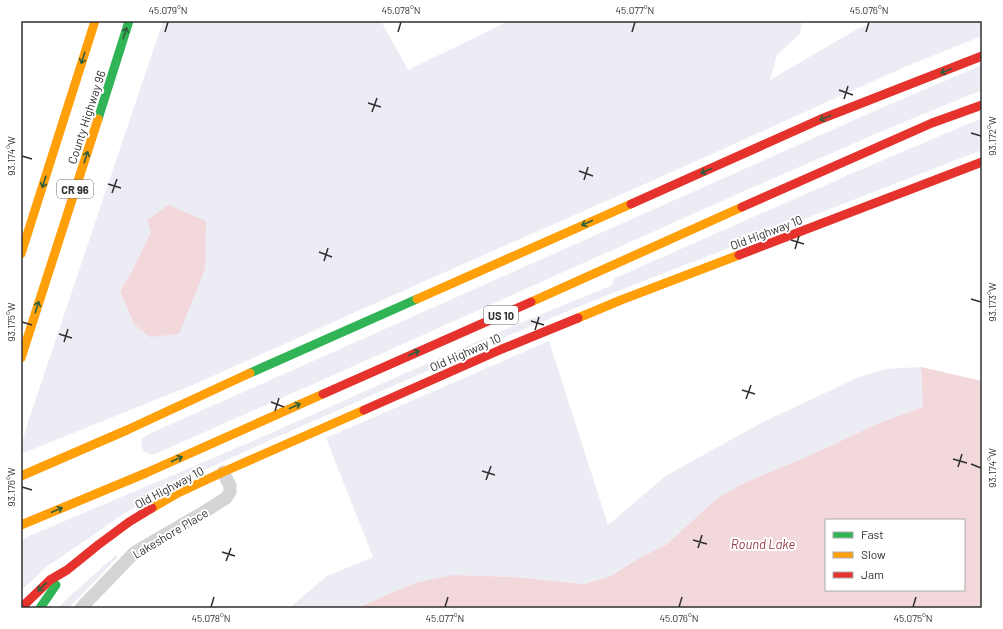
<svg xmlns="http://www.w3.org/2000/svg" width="1003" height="629" viewBox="0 0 1003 629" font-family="Barlow,sans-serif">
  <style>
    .green { fill: #ececf5; fill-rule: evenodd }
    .water { fill: #f2d8da; fill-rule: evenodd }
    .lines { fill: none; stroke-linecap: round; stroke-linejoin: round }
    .street { stroke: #d4d4d4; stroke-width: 13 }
    .fast { stroke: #30b455; stroke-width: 9 }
    .slow { stroke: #ff9f0a; stroke-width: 9 }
    .jam { stroke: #e5322d; stroke-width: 9 }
    .oneway { stroke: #2f5e3c }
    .ticks { fill: none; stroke: #2f2f2f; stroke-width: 1.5 }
    .labels { text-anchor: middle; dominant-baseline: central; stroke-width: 4; stroke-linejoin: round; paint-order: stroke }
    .shield { fill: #fff; stroke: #6d6d6d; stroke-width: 1 }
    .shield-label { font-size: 11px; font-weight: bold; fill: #2f2f2f }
    .street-label { font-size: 12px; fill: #2f2f2f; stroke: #fff }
    .water-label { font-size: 13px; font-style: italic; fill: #943941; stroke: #fff }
    .neatline { fill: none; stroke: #2f2f2f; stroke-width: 1.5 }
    .ticks-label { font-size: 10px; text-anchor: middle; fill: #2f2f2f }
  </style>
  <rect width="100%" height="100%" fill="#fff"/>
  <g class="green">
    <path d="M163 21H381L408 70 509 21H802L800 34 777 55 770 80 859 28 877 21H982V36L907 66 654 180 452 269 195 384 21 454V446L28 422ZM151 232 134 324 120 291 132 271Z"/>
    <polygon points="982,65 982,90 887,129 742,192 347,369 155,454 149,454 143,451 141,445 142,439 151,433 879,109"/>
    <path d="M982 118V150L610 294 493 342 259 445 170 486 125 513 45 568 21 591V541L27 537C111 501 196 466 280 429 390 380 499 330 611 286L615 278 853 173Z"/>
    <polygon points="549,341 608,525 667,475 763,422 859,377 885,369 921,367 923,407 879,423 813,454 742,484 716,499 667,544 636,560 611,576 584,584 515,577 453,575 385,595 358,608 289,608 327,576 373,557 326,438"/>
    <polygon points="116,555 118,557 69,608 58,608 70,596"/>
  </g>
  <g class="water">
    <polygon points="168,205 206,221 205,269 179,334 150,337 134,324 120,291 132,271 151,232 147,220"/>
    <path d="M921 367 982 381V608H358L386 595 415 583 453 575 515 577 584 584 611 576 636 560 667 544 716 499 742 484 813 454 879 423 923 407ZM826 520H964V590H826Z"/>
  </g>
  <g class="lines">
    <polyline class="street" points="81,608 135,552 204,512 226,498 230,492 230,486 223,472"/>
    <g class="fast">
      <polyline points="98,119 129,21"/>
      <polyline points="250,373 417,299"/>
      <polyline points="40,608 56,585"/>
    </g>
    <g class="slow">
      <polyline points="21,254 95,21"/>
      <polyline points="417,299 631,204"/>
      <polyline points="531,302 742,207"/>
      <polyline points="578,318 621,300 739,255"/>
      <polyline points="21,358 98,119"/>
      <polyline points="21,476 127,430 250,373"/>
      <polyline points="152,508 176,494 223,472 364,410"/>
      <polyline points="21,525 146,473 323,394"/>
    </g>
    <g class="jam">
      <polyline points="631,204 821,119 982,56"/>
      <polyline points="742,207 932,123 982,105"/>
      <polyline points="739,255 982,162"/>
      <polyline points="323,394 531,302"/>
      <polyline points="364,410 502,349 578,318"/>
      <polyline points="21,608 50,580 67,570 98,545 129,522 152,508"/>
    </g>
  </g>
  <defs><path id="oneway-shaft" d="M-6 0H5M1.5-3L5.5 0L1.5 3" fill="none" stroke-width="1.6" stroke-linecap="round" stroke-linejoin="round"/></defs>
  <g class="oneway">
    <use href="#oneway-shaft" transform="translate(125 33) rotate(-72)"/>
    <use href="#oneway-shaft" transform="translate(83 58) rotate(108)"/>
    <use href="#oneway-shaft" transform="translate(946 71) rotate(158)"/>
    <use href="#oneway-shaft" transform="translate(825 118) rotate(158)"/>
    <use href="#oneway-shaft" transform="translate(86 157) rotate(-72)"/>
    <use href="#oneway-shaft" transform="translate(706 171) rotate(156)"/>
    <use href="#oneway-shaft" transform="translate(44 182) rotate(108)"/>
    <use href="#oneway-shaft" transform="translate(587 223) rotate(156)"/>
    <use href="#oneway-shaft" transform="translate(37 307) rotate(-72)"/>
    <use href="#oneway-shaft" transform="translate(414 353) rotate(-24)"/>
    <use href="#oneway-shaft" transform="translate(295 406) rotate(-24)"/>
    <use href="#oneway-shaft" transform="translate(177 459) rotate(-24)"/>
    <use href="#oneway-shaft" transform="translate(57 510) rotate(-23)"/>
    <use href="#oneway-shaft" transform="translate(42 587) rotate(136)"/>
  </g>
  <path class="ticks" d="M165 32 168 22M398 32 401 22M632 32 635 22M866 32 869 22M839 90 853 95M844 99 848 86M368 103 381 107M372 112 377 98M971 133 981 136M22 156 32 159M579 171 593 176M584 180 588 167M108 184 121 188M112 193 117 179M791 240 804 244M795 249 799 236M319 252 332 257M324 261 328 248M971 299 981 302M531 321 544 325M22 322 32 325M535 330 539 317M59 334 72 338M64 342 68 329M742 390 755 394M746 399 751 385M271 402 284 407M275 411 279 398M953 459 967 463M971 464 981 468M958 467 962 454M482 471 495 475M486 480 491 466M22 487 32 490M693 540 707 544M698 548 702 535M222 552 235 556M226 561 231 548M211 607 214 597M445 607 448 597M679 607 682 597M913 607 916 597"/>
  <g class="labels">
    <g class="shield">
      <rect x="57" y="180" width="36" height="18" rx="3"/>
      <rect x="484" y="306" width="34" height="18" rx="3"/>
    </g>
    <g class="shield-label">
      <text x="75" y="189">CR 96</text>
      <text x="501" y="315">US 10</text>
    </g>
    <g class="street-label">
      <text transform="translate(86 117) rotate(-72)">County Highway 96</text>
      <text transform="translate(766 232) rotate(-21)">Old Highway 10</text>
      <text transform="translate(465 352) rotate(-24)">Old Highway 10</text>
      <text transform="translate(169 487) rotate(-28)">Old Highway 10</text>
      <text transform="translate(170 533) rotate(-31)">Lakeshore Place</text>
    </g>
    <g class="water-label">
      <text x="763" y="544">Round Lake</text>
    </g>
  </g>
  <rect width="1003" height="629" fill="none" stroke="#ffffff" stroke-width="44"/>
  <rect x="825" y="519" width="140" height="72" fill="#ffffff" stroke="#acacac"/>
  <rect x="833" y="532" width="20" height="6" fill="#30b455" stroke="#acacac"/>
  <text x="861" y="539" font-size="12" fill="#2f2f2f">Fast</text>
  <rect x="833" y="552" width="20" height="6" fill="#ff9f0a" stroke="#acacac"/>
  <text x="861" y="559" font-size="12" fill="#2f2f2f">Slow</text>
  <rect x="833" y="572" width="20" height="6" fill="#e5322d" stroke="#acacac"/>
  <text x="861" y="579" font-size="12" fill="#2f2f2f">Jam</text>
  <rect x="22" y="22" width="959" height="585" class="neatline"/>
  <g class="ticks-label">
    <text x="168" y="14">45.079°N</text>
    <text x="401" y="14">45.078°N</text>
    <text x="635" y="14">45.077°N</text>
    <text x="869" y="14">45.076°N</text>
    <text transform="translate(992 136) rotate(-90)" y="4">93.172°W</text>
    <text transform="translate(11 156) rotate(-90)" y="4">93.174°W</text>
    <text transform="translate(992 302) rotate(-90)" y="4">93.173°W</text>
    <text transform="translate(11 322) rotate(-90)" y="4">93.175°W</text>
    <text transform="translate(992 468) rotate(-90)" y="4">93.174°W</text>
    <text transform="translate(11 487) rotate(-90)" y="4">93.176°W</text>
    <text x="211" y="622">45.078°N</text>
    <text x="445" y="622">45.077°N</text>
    <text x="679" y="622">45.076°N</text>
    <text x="913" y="622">45.075°N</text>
  </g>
</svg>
